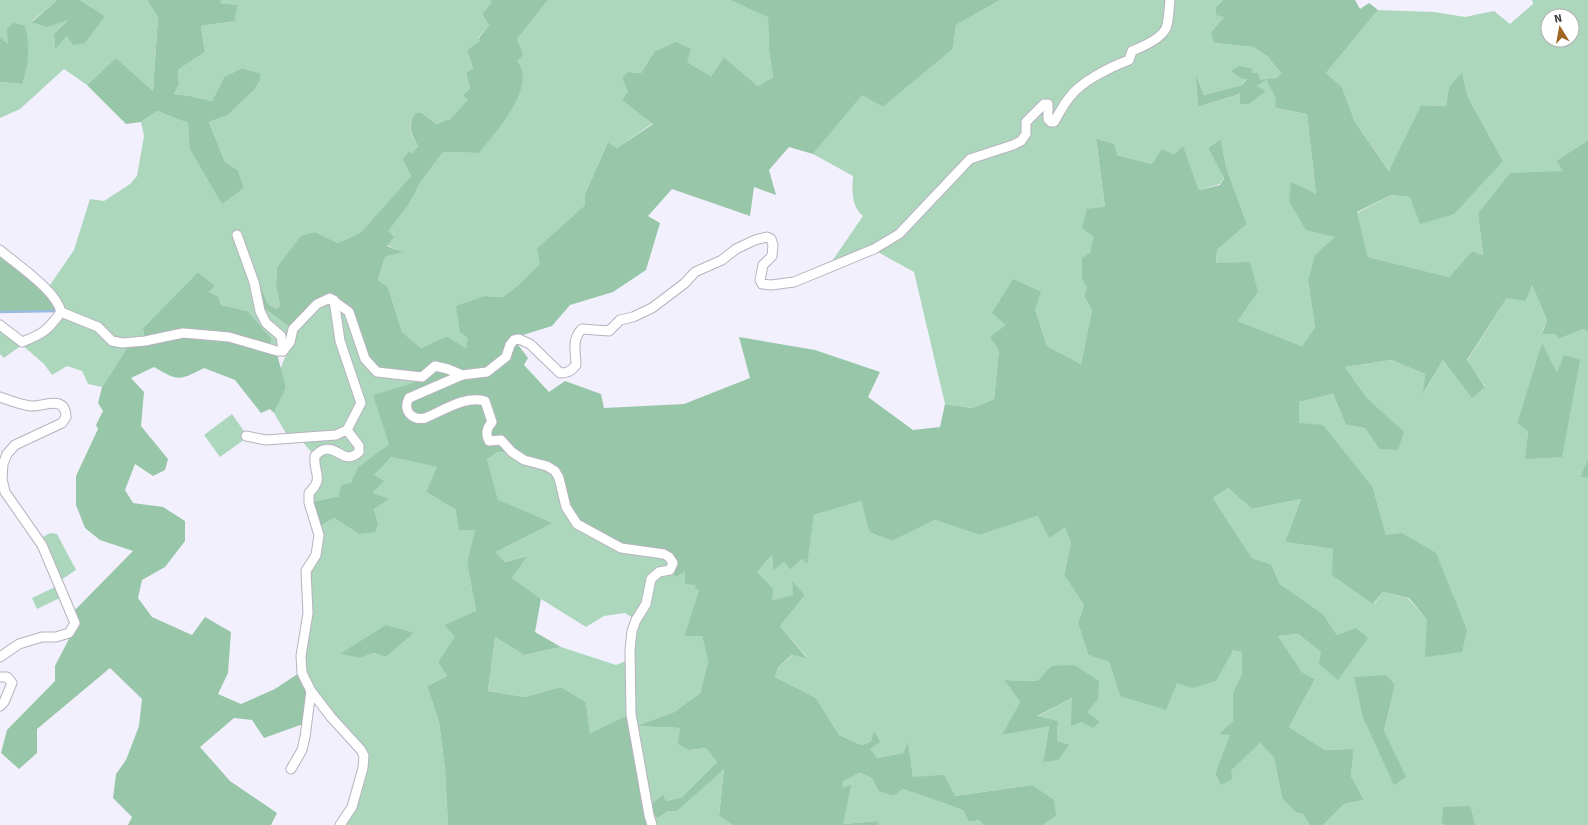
<svg xmlns="http://www.w3.org/2000/svg" width="1588" height="825" viewBox="0 0 1588 825" font-family="Signika,sans-serif">
  <style>
    .green { fill: #add7bd; fill-rule: evenodd }
    .forest { fill: #97c6a9 }
    .lines { fill: none; stroke-linecap: round; stroke-linejoin: round }
    .stream { stroke: #9ab9df; stroke-width: 2.5 }
    .minor-casing { stroke: #b6b3bf; stroke-width: 11 }
    .minor { stroke: #fff; stroke-width: 9 }
  </style>
  <rect width="100%" height="100%" fill="#f3f0fd"/>
  <g class="green">
    <polygon points="0,0 57,0 32,21 69,19 54,34 55,48 67,36 105,16 80,0 147,0 158,17 153,91 116,58 87,85 64,69 20,109 0,118 0,82 22,84 8,44 0,37"/>
    <path d="M221 0H490L491 3 482 14 489 25 478 38 482 40 467 50 473 68 466 73 470 88 463 95 469 100 450 119 436 124 422 113H415C407 127 410 133 418 146L412 153 409 151 402 159 411 176 360 233 338 243 315 232 301 237 277 267 276 286 280 305 277 309 268 304 258 283 265 309 291 328 285 344 283 335 268 321 263 311 256 281 242 240 237 242 251 282 257 312 263 324 278 338 280 348 271 346V338L248 311 221 305 219 297 209 292 215 286 198 272 143 328 144 338 122 340 114 339 99 325 63 310 59 299 48 288 74 250 90 199 104 201 130 184 137 176 144 136 141 122 157 111 188 123 191 149 222 203 244 188 238 170 225 162 209 122 228 115 253 91 260 81V73L242 68 224 77 212 101 190 96 174 94 179 85 178 70 205 52 201 26 235 21 236 5 219 3Z"/>
    <polygon points="548,0 730,0 768,16 769,51 773,77 758,86 724,57 711,76 687,62 654,52 641,73 628,72 628,91 622,100 653,123 617,148 608,142 585,194 585,205 537,248 541,264 518,285 503,297 485,296 466,348 447,336 421,348 402,332 388,287 378,280 385,257 402,252 387,245 387,231 409,204 420,183 443,152 479,153 517,61 522,55 517,39"/>
    <path d="M1000 0H1167L1162 30 1128 56 1079 84 1053 119 1049 101 1019 138 1011 142 968 156 897 232 871 246 830 264 863 216C851 206 852 190 853 176L813 154 862 94 883 107 953 49 956 25Z"/>
    <path d="M1173 0H1223L1216 7 1224 17 1211 32 1215 43 1253 47 1267 56 1281 73 1277 78 1266 80 1277 98 1275 108 1307 114 1316 194 1336 237 1308 281 1315 327 1302 346 1238 321 1258 292 1216 264 1217 250 1247 224 1226 167 1221 139 1208 148 1224 177 1220 184 1199 190 1183 147 1174 156 1152 164 1117 155 1096 140 1105 207 1093 236 1090 253 1082 279 1088 288 1084 296 1092 310 1081 364 1047 346 1035 309 1006 325 999 350 994 399 972 408 945 404 914 272 876 251 971 161 1021 144 1029 123 1045 106 1049 125 1082 88 1166 34ZM1253 70 1251 73 1260 80H1265L1256 86 1266 91 1241 94 1198 107 1197 76 1204 95 1242 85Z"/>
    <path d="M1532 0H1588V140L1556 161 1564 171 1478 214 1483 255 1472 251 1449 277 1368 257 1357 213 1391 195 1410 197 1503 161 1468 97 1462 74 1449 86 1446 106 1421 105 1390 172 1355 122 1342 87 1326 73 1378 10 1434 12 1465 17 1494 11 1510 24 1533 4ZM1548 16H1572V40H1548Z"/>
    <path d="M1532 285 1547 320 1542 333 1555 334 1559 339 1583 329 1588 332V459L1580 477 1588 478V825H1475L1471 806 1442 822 1444 825H1323L1344 804 1364 800 1351 776 1354 749 1325 750 1289 727 1315 679 1302 672 1278 636 1298 634 1321 652 1337 635 1323 614 1280 584 1271 564 1252 558 1213 498 1228 488 1252 509 1301 499 1285 542 1333 549 1374 604 1383 592 1408 598 1427 620 1462 652 1386 535 1373 488 1299 423V402L1333 394 1346 425 1365 428 1379 449 1403 432 1366 397 1345 367 1391 360 1425 374 1424 393 1443 360 1472 397 1485 386 1467 361 1507 298ZM1542 344 1557 374 1526 459 1528 432 1517 423ZM1354 677 1395 685 1384 731 1362 715Z"/>
    <polygon points="330,301 358,403 345,428 335,433 287,435 274,413 286,388 280,370 295,331 319,306"/>
    <polygon points="338,307 423,380 389,444 358,467 352,483 339,496 312,502 312,495 319,487 321,477 318,457 324,453 361,453 350,429 364,403 342,340"/>
    <polygon points="62,315 129,345 102,387 88,384 82,371 67,366 52,375 44,364 22,345 4,358 0,354 0,329 22,344"/>
    <polygon points="232,414 246,434 245,439 220,457 204,435"/>
    <polygon points="346,433 356,447 356,450 352,454 341,452 313,454 301,440"/>
    <polygon points="498,452 510,453 546,468 669,563 668,568 658,570 644,602 634,619 625,613 604,616 586,627 541,599 512,578 526,556 505,562 496,552 553,523 498,501 487,459"/>
    <path d="M391 457 438 467 426 492 456 510 476 530 467 563 476 611 438 662 447 676 427 686 439 722 445 769 448 825H343L367 756 313 690 305 672 308 572 322 535V525L334 518 359 534 378 523C374 510 369 489 374 476 376 469 386 462 391 457ZM414 633 386 657 374 653 360 658 341 654Z"/>
    <path d="M861 501 869 532 892 541 935 520 979 535 1038 516 1065 526 1071 543 1064 575 1084 605 1078 623 1088 655 1109 662 1120 696 1177 683 1233 650 1242 652V674L1233 692V721L1220 734H1231L1215 774 1218 780 1231 771 1260 743 1274 758 1282 798 1295 812 1303 814 1310 825H1043L1056 816 1032 785 955 796 913 777 908 743 903 753 877 758 869 749 874 731 871 742 861 745 839 735 816 698 775 677 778 667 793 655 807 657 780 626 805 595 792 582 794 595 772 600 757 572 772 555 773 569 784 562 790 570 802 559 806 563 814 515ZM1051 666 1087 712 1072 698 1036 717 1058 721 1057 741 1043 762 1049 725 1003 735 1020 702 1004 680 1037 681Z"/>
    <polygon points="50,533 57,534 76,570 61,580 41,538"/>
    <polygon points="685,570 697,585 699,590 684,636 702,635 708,661 700,693 674,712 639,725 634,714 635,632 654,580 661,575"/>
    <polygon points="57,586 62,597 37,609 32,598"/>
    <polygon points="495,637 524,655 561,647 616,665 628,660 628,715 590,733 586,702 561,687 524,697 488,691"/>
    <polygon points="636,726 680,728 690,750 706,748 717,762 682,797 666,801 663,796 650,805"/>
    <polygon points="724,768 719,816 733,825 655,825 652,815 658,818 668,811 677,811"/>
    <polygon points="859,773 872,778 894,796 903,789 963,810 969,822 979,820 983,825 878,825 878,821 843,824 841,788 843,780"/>
  </g>
  <g class="forest">
    <polygon points="57,0 80,0 105,16 85,43 73,45 67,36 55,49 54,34 68,20 47,27 32,22"/>
    <polygon points="147,0 221,0 220,3 237,5 235,21 201,26 205,52 178,70 179,85 174,94 190,96 212,101 224,77 242,68 260,73 260,81 253,91 228,115 209,122 225,162 238,170 244,188 222,204 190,149 188,123 157,111 141,122 126,124 87,85 116,58 153,91 158,17"/>
    <path d="M490 0H548L517 39 523 55 517 61C538 87 495 132 479 153L443 152 420 183 409 204 388 231 394 237 387 246 403 252 385 257 378 280 388 287 402 332 421 348 447 336 466 348 468 338 460 332 456 306 485 296 503 297 518 285 540 264 537 248 585 205V194L608 142 617 148 653 124 622 100 628 91 622 78 628 72 641 73 654 52 676 42 691 49 687 62 711 76 724 57 758 86 773 77 769 51 768 17 730 0H1000L956 25 953 49 883 107 862 95 813 154 789 147 769 170 776 195 754 187 750 216 672 189 648 216 660 223 646 270 613 292 570 305 552 326 513 338 504 355 486 370 462 373 449 367 421 374 379 370 368 358 351 310 330 295 291 328 265 309 257 280 268 304 277 309 280 305 276 286 277 267 301 236 315 232 338 243 360 233 411 176 402 159 409 151 412 153 418 146C411 133 407 127 415 113H422L436 124 450 119 468 100 463 95 470 88 466 73 473 68 467 50 481 40 478 39 489 25 482 14 491 3Z"/>
    <polygon points="1223,0 1355,0 1360,9 1369,3 1378,10 1326,73 1342,87 1355,122 1389,171 1421,105 1446,106 1449,86 1462,73 1468,97 1503,161 1454,214 1420,224 1410,197 1391,195 1357,212 1368,257 1449,277 1472,251 1483,255 1478,214 1510,173 1563,171 1556,161 1588,140 1588,332 1583,329 1559,339 1555,334 1542,334 1547,320 1532,285 1525,301 1507,298 1467,360 1485,387 1472,398 1443,360 1423,394 1425,374 1391,360 1345,367 1366,397 1404,432 1398,450 1379,449 1365,428 1346,425 1333,394 1299,402 1299,423 1323,425 1373,488 1386,535 1402,533 1436,553 1467,630 1462,652 1425,657 1427,620 1409,598 1383,592 1373,604 1332,575 1333,549 1285,542 1301,499 1252,509 1228,488 1213,498 1252,558 1271,564 1280,584 1323,614 1337,635 1356,628 1368,638 1338,680 1319,664 1321,652 1298,634 1278,636 1302,672 1315,679 1289,727 1325,750 1354,749 1351,776 1364,800 1344,804 1323,825 1310,825 1303,814 1295,812 1282,798 1274,758 1260,743 1231,771 1232,779 1221,785 1215,774 1230,735 1219,734 1233,721 1233,692 1242,674 1242,652 1233,650 1216,681 1193,688 1177,683 1166,710 1120,696 1109,662 1088,655 1078,623 1084,605 1064,575 1071,543 1065,527 1049,538 1038,516 979,535 935,520 892,541 869,532 861,501 814,515 807,564 802,559 790,570 784,562 773,570 772,555 757,572 773,589 772,600 793,595 792,581 805,595 780,626 807,658 792,655 778,667 775,677 816,698 839,735 861,745 871,742 874,731 880,742 870,749 877,758 903,753 908,742 913,777 944,775 955,796 1032,785 1054,800 1056,816 1043,825 983,825 979,820 969,822 963,810 903,789 894,796 879,791 872,778 859,773 843,781 842,788 851,785 843,824 878,821 878,825 733,825 719,816 724,769 677,811 668,811 658,818 652,815 650,805 663,795 666,801 682,797 717,762 706,748 689,750 678,744 680,728 636,726 634,714 639,725 674,712 700,693 708,661 702,636 684,636 699,590 694,588 697,585 685,584 685,571 676,577 672,573 672,556 622,545 578,521 568,506 562,477 490,438 487,399 419,417 411,411 410,402 462,378 488,375 516,342 528,358 524,365 549,392 565,381 601,394 604,408 684,404 750,378 739,337 815,350 880,372 868,397 913,430 940,427 945,404 972,408 994,399 999,350 990,337 1006,325 992,313 1013,279 1041,292 1035,309 1047,346 1081,364 1092,310 1084,296 1087,288 1082,279 1082,258 1090,253 1093,236 1082,228 1087,209 1105,207 1096,139 1114,144 1117,155 1152,164 1162,149 1174,155 1183,146 1199,190 1220,185 1224,178 1208,148 1221,139 1226,167 1247,224 1217,250 1216,263 1250,262 1258,292 1238,321 1302,346 1315,327 1308,281 1315,255 1335,237 1306,230 1289,201 1291,182 1316,194 1307,114 1275,108 1276,98 1266,80 1257,86 1266,91 1249,104 1240,104 1240,94 1198,107 1196,74 1204,95 1242,85 1247,79 1241,78 1231,71 1239,66 1253,69 1251,73 1258,73 1260,80 1277,78 1281,73 1267,56 1253,47 1215,43 1213,40 1211,32 1224,17 1216,15 1216,7"/>
    <path d="M14 23 25 26C30 45 29 65 22 84L0 82V37L8 44 7 28Z"/>
    <path d="M0 253C20 270 48 287 58 311L0 312Z"/>
    <polygon points="198,272 215,286 209,292 219,297 221,305 248,311 271,338 271,346 230,334 144,338 143,328"/>
    <path d="M182 336 228 339 277 354 286 388 274 413 270 409 261 413 235 380 204 368C179 381 178 381 154 367L131 378 144 392 141 426 168 459 165 470 153 476 135 464 125 490 133 503 163 507 185 521V541L165 567 142 580 138 598 152 617 192 635 205 617 231 632 228 673 218 694 241 704 275 689 299 673 308 692 303 724 264 738 252 720 234 718 200 747 230 781 277 813 271 825H128L132 817 113 798 116 774 126 760 139 726 142 699 110 668 37 729V753L19 769 1 753 7 730 55 681V666L71 635 74 611 133 551 100 540 85 528 76 505V476L98 429 96 425 103 411 98 403 102 387 129 345Z"/>
    <polygon points="1542,343 1557,373 1564,355 1580,360 1562,457 1525,459 1528,432 1517,423"/>
    <polygon points="436,369 455,375 408,395 411,419 469,402 484,403 490,421 485,437 498,441 510,453 498,452 487,459 498,500 553,523 496,552 505,562 527,556 512,578 541,599 535,632 561,647 524,655 495,637 488,691 524,697 561,687 586,702 590,733 628,715 649,825 448,825 445,769 439,722 427,686 447,676 438,662 455,637 445,625 476,611 467,563 475,530 459,530 456,510 426,492 437,467 391,457 374,475 384,481 372,493 389,499 374,509 378,523 375,532 359,534 334,518 322,525 322,535 312,502 339,496 341,485 351,483 358,467 389,444 373,395 423,380"/>
    <polygon points="1588,459 1588,478 1580,477"/>
    <polygon points="386,625 414,633 386,657 374,653 360,658 340,654"/>
    <polygon points="1074,665 1099,681 1098,699 1087,712 1100,722 1093,728 1082,722 1071,726 1072,698 1037,716 1058,721 1057,741 1069,745 1058,760 1043,762 1049,726 1002,735 1020,702 1004,680 1037,681 1051,666"/>
    <polygon points="1386,675 1395,685 1384,731 1406,777 1394,785 1362,715 1354,677"/>
    <polygon points="1471,806 1475,825 1444,825 1442,822 1443,807"/>
  </g>
  <g class="lines">
    <polyline class="stream" points="0,312 58,311"/>
    <defs>
      <g id="minor">
        <polyline points="237,235 254,282 260,311 266,323 281,336 283,351"/>
        <path d="M0 250C17 265 56 290 61 312 48 330 43 334 22 342L0 325"/>
        <path d="M61 312 98 327 112 341 122 343 145 341 183 333 229 337 277 351H283L290 342 293 329 317 304 330 298 349 312 365 359 377 372 422 377 435 366 448 369 462 375 487 372 506 357 510 345 514 340 519 339 530 344 560 373C568 373 571 371 576 365 576 351 571 340 582 329L609 331 620 320 633 317 652 308 685 283 695 272 722 260 736 249 755 240 767 237 771 239 773 245 772 256 763 265 760 280 762 284 771 285 794 282 874 249 899 234 970 159 1013 145 1021 141 1026 134V122L1044 104H1048V119L1051 122H1054C1059 114 1063 105 1069 98 1080 82 1110 67 1129 60L1132 51C1142 47 1165 37 1167 25 1169 17 1169 8 1170 0"/>
        <path d="M462 375 409 398C402 410 412 421 425 418 443 411 465 395 485 401L492 422C487 428 485 433 489 441L501 440 512 452 524 460 547 466 555 471 559 478 566 507 577 524 621 548 664 554 669 557 673 563 670 570 659 572 651 579 646 604 636 620 632 631 630 650 631 714 649 815 652 825"/>
        <path d="M0 397C9 400 21 405 31 406 44 407 65 394 66 417L62 423 15 445 7 454 3 464 2 479 5 492 42 545 75 623 69 633 56 637H42L19 644 0 657"/>
        <polyline points="246,436 266,440 336,435 347,430 361,403 340,341 334,300"/>
        <polyline points="0,677 7,677 12,683 4,702 0,706"/>
        <polyline points="291,769 302,750 305,737 311,691"/>
        <path d="M340 825 352 807 363 768 364 756 361 750 331 717 311 691 302 673 301 656 308 613 306 571 316 555 319 535 309 503V493C325 477 313 474 315 456 317 454 320 451 323 450 338 445 344 466 359 452V446L347 430"/>
      </g>
    </defs>
    <use href="#minor" class="minor-casing"/>
    <use href="#minor" class="minor"/>
  </g>
  <g transform="translate(1560 28) rotate(349)"><circle r="19" fill="#ffffff" stroke="#b1b1b3"/>
  <path d="M0-3L7 15L0 10L-7 15Z" fill="#9e6622"/>
  <text y="-6" font-size="11" font-weight="bold" text-anchor="middle" fill="#3d3c41">N</text>
  </g>
</svg>
